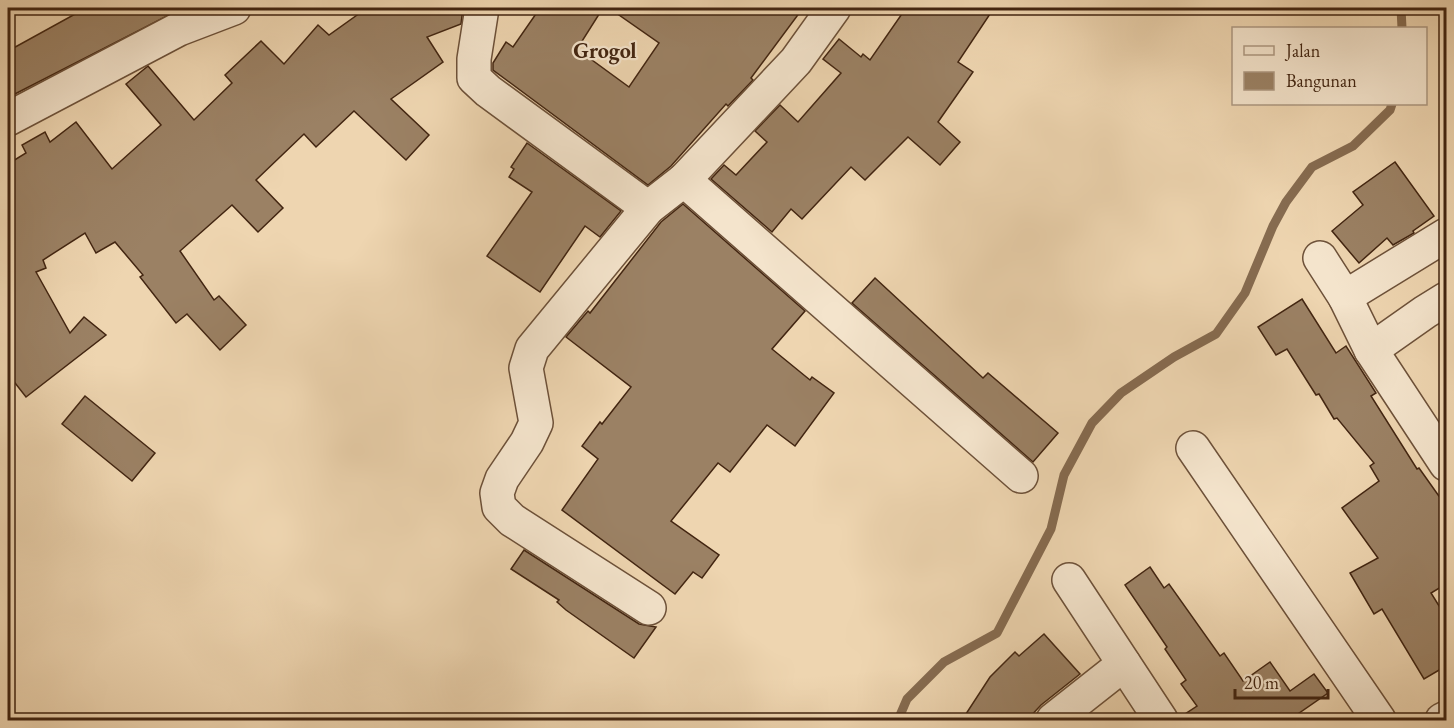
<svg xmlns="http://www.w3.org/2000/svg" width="1454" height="728" viewBox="0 0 1454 728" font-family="'EB Garamond',serif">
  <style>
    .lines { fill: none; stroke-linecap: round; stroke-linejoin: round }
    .stream { stroke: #866b50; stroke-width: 9 }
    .building { fill: #9b8164; stroke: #422511; stroke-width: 1.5 }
    .street-casing { stroke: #6d5139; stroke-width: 36 }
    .street { stroke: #f4e4cc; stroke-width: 33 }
    .labels { text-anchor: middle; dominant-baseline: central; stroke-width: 4.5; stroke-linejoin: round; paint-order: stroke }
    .quarter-label { font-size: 22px; font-weight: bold; fill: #422511; stroke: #f4e4cc }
  </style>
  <rect width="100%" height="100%" fill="#eed5b0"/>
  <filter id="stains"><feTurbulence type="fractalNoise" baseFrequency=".00333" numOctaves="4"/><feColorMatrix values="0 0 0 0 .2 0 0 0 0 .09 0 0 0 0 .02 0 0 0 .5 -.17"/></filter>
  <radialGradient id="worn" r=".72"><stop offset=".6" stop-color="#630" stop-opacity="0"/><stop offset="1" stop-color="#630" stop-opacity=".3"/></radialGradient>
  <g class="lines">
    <g class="stream">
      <polyline points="1401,8 1402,28"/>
      <polyline points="898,720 907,699 944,662 997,633 1051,529 1064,475 1092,423 1121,393 1174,357 1216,334 1245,293 1273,226 1286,202 1312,167 1353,146 1390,110 1392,104"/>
    </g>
  </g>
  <g class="building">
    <polygon points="86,8 183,8 11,96 8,91 8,51"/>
    <polygon points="367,8 463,8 461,24 427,37 443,62 391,99 429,135 406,160 354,111 316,147 304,134 256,180 283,208 258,232 232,205 180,251 214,300 219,296 246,325 220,350 187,314 176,323 140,277 143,275 115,242 96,253 85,233 43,260 46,268 36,272 70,333 84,317 106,335 26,397 8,374 8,164 26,153 22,145 45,132 50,142 76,122 112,169 161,125 126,84 148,66 194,120 232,83 225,75 261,41 284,64 318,25 329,35"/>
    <polygon points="540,8 603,8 577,49 629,87 659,43 609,8 803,8 751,78 753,80 728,106 726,104 671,166 648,185 493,70 493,63 506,42 513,47"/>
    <polygon points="906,8 994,8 958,62 973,72 938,122 960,142 940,165 908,137 865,180 851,167 802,219 791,209 772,232 711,179 724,165 736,175 767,142 755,131 780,105 798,122 841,73 823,59 839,39 861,57 863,54 870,60"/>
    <polygon points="527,143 621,211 600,237 585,226 540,292 487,256 532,192 509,177 514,169 511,167"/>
    <polygon points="1395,162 1434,216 1413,231 1414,233 1393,245 1387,238 1359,263 1332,231 1363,205 1353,192"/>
    <polygon points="683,204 805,311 772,349 810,380 812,377 834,393 795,446 767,425 730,472 718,463 671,521 719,555 702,578 693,572 675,594 562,510 598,459 582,446 600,422 602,424 631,387 566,337 588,311 590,313 661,222"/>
    <polygon points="875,278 983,378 988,373 1058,433 1033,462 852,303"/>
    <polygon points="1302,299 1336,353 1346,346 1376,393 1371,396 1417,469 1419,468 1446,506 1446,584 1431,593 1446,617 1446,666 1424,679 1382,609 1374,614 1350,573 1378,558 1342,508 1379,481 1370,466 1374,463 1337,418 1334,419 1319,394 1316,395 1287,349 1276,355 1258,327"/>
    <polygon points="85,396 155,453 132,481 62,424"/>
    <polygon points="524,550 639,624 656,627 634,658 566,610 557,602 559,600 511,569"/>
    <polygon points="1150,567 1164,588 1169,584 1220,656 1224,653 1243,681 1270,662 1290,691 1314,674 1328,693 1289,720 1179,720 1179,718 1197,706 1181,684 1186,680 1165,649 1167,647 1125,585"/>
    <polygon points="1044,634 1080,674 1041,705 1027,720 962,720 990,677 1015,652 1019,656"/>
  </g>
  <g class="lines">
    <defs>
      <g id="street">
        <polyline points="482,8 474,59 474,78 488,91 648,208"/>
        <polyline points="8,119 179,29 234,8"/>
        <polyline points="684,180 1021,476"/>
        <polyline points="1320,258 1345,297 1371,350 1446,464"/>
        <polyline points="1345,297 1446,235"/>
        <polyline points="1371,350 1425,312 1446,299"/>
        <polyline points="1193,448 1379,720"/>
        <polyline points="1069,580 1161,720"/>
        <polyline points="649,608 512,520 499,507 497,493 502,479 527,442 536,423 526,368 532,349 648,208 684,180 796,61 834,8"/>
        <polyline points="1053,720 1124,664"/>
        <polyline points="1442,720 1446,718"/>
      </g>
    </defs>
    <use href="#street" class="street-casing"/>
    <use href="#street" class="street"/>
  </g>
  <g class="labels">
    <g class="quarter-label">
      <text x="605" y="50">Grogol</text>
    </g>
  </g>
  <rect width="1454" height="728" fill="none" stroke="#eed5b0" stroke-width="30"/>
  <rect x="9" y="9" width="1436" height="710" fill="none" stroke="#422511" stroke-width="3"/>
  <rect x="15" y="15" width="1424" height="698" fill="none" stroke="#422511" stroke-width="1.5"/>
  <rect x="1232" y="27" width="195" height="78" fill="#f4e4cc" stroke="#ad9881" stroke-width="1.5"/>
  <rect x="1244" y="46" width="30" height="9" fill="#f4e4cc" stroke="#ad9881" stroke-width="1.5"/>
  <text x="1286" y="57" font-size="18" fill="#422511">Jalan</text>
  <rect x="1244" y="72" width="30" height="18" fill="#9b8164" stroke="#ad9881" stroke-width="1.5"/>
  <text x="1286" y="87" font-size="18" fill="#422511">Bangunan</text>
  <path d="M1235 689v9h93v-9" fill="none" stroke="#422511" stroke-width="3"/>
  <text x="1244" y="689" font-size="18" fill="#422511" stroke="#f4e4cc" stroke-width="4.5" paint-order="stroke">20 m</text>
  <rect width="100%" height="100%" filter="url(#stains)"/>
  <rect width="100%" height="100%" fill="url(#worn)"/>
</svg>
